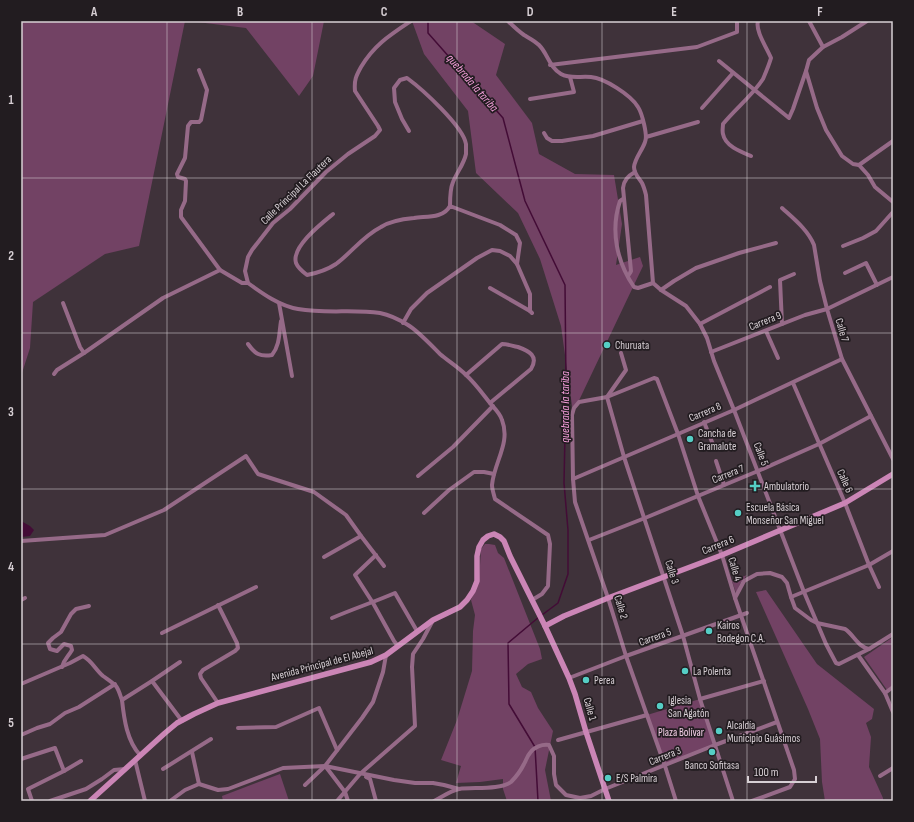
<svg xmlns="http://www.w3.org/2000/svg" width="914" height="822" viewBox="0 0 914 822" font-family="'Sofia Sans Condensed',sans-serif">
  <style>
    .green { fill: #724264 }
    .water { fill: #430c36 }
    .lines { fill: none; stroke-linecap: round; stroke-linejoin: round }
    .stream { stroke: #430c36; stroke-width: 1.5 }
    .street { stroke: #966a88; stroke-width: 4 }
    .secondary { stroke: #cb85b6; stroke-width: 5.5 }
    .grid { fill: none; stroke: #d7cfd4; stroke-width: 1; stroke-opacity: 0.55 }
    .poi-dot { fill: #55cec5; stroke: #221c20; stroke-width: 1.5 }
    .labels { text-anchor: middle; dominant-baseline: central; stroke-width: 3.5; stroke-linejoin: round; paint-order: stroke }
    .street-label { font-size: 11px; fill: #d7cfd4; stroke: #221c20 }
    .poi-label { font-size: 11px; fill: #d7cfd4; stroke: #221c20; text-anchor: start }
    .park-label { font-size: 11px; fill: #f6d1e9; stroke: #221c20 }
    .water-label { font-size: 12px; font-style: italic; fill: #f49eda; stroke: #221c20 }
    .neatline { fill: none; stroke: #d7cfd4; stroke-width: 1.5 }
    .grid-label { font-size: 13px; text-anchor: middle; font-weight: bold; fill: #d7cfd4 }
  </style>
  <rect width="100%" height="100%" fill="#3f323a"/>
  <g class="green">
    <polygon points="21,21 185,21 139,246 105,254 33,302 30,348 21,376"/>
    <polygon points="189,21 324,21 313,76 299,96 246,28"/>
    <polygon points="412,21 471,21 505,44 496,75 532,123 539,154 575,174 614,175 622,224 616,265 640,257 643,266 573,413 561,326 540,259 518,213 476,173 468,111 424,54"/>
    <polygon points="485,544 489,544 495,545 498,553 504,558 540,649 542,659 528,664 516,674 522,687 531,692 538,708 553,731 545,770 551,801 507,801 503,789 503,779 480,782 456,783 461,766 441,760 457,720 472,671 473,631 475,615 471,600 479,581 481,549"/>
    <polygon points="747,575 740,584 736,593 732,581"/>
    <polygon points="766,590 817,664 874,709 872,719 866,723 871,737 869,767 883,798 883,801 825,801 822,782 820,739 808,709 756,592"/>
    <polygon points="893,637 893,685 887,690 864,657"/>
    <polygon points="700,699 715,745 665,766 647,715"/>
    <polygon points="280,774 289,801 223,801 222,796"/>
  </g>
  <polygon class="water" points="21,521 30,526 34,530 30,536 21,537"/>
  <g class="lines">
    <g class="stream">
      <polyline points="428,21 428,33 503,118 525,201 565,285 566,384 564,483 568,530 568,574 558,603 542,615"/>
      <polyline points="538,801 535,747 509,704 508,643 539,617"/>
    </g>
    <g class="street">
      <path d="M411 21C390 35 374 45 361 67 356 76 354 80 355 91L378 126 380 130 375 136 348 154 326 172 290 209 273 223 252 250 248 257 245 271 248 283C263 294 280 306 298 309 326 314 353 309 380 313 390 315 400 320 408 325 418 331 431 345 440 354 448 361 458 367 466 375 475 383 482 393 490 403 494 408 500 413 502 420 511 443 494 462 492 485 492 489 494 495 495 499L548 535 550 544 548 586 542 594 532 600"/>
      <path d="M508 21C513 26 518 31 524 35 529 38 535 41 539 45 548 54 549 67 561 74 570 79 580 76 591 77 604 78 631 95 638 107 642 113 648 136 645 142 642 151 635 158 634 167 634 174 639 178 642 183 644 187 645 191 646 195L653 283 661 290 686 306 700 324 707 338 714 361 734 410 804 592 826 644 836 663 839 664 869 649 893 634"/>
      <polyline points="809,21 823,47"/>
      <polyline points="867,21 842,37 823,47 809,60 806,71 817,108 826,130 842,156 853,164 859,165 868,175 875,187 893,202"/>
      <polyline points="719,61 789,118 793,109 806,71"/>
      <polyline points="550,65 697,47 737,32 737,21"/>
      <polyline points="199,70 207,90 201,120 199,122 191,122 188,126 185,158 177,174 178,177 185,179 186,181 185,201 181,210 181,217 220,270 242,283 248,283"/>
      <polyline points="530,99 574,92 570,77"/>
      <polyline points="702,108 733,73"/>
      <path d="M409 131 402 119 395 102 394 88 400 80 407 78C422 89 463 126 466 144 466 147 466 151 466 154 464 164 457 172 453 182 450 189 450 198 450 206"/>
      <polyline points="544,133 547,138 552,141 562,141 593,136 643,121"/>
      <polyline points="646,137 698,122"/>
      <path d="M751 156C741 152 725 146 723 134 722 131 723 127 723 124 735 109 752 96 763 79 766 72 769 65 771 58 767 48 755 31 758 21"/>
      <polyline points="859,165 893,141"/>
      <path d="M623 199 620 201C610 231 617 262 634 287L638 288 653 283"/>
      <path d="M782 208C794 219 808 230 814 245L820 281 827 309 842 359 893 459"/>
      <path d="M333 214C322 223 291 247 296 263 298 268 303 272 307 275 317 273 327 270 336 264 351 253 363 236 381 227 390 221 403 219 414 218 425 216 443 219 450 206L500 225 516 235 520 243 517 264 530 294V311L532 313"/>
      <polyline points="843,246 863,238 876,231 893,212"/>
      <polyline points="845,273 866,263 877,285"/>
      <path d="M628 276 630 273 631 271 623 188C624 180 628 176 635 172"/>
      <polyline points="490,288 530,311"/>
      <polyline points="661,290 674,281 696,268 739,253 776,243"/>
      <polyline points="63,303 80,347 84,353"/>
      <polyline points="279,303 292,376"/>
      <polyline points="403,323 411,309 427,293 477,258 492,250 500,251 510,256 517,264"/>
      <polyline points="700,324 770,287"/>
      <polyline points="782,324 780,280 794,274"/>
      <polyline points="766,331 778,358"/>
      <path d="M248 344C255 354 260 357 272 355 280 345 279 333 281 321"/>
      <polyline points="711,352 805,315 827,309 893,277"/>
      <polyline points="621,353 626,370 607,397 624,457 683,636 700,699 733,801"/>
      <polyline points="54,374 57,370 84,353 163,298 220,270"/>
      <path d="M466 375 502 344C508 344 512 346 518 347 529 351 539 356 531 369L490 403"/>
      <polyline points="793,383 845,503 869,565 879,587"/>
      <polyline points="704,422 714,447"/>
      <polyline points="716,461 724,485"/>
      <polyline points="418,476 453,447 493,406"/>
      <polyline points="573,479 734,410 842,359"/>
      <polyline points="424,513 449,490 474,472 484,472 494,474"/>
      <polyline points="589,540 645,518 758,471 819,444 871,416"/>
      <polyline points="21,541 105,535 164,510 246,456 258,474 314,492 346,515 361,536 384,566"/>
      <polyline points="376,555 355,575 373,603 394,641 398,646"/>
      <polyline points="324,557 361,536"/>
      <polyline points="791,597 869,565 893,551"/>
      <path d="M735 598 744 581 757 574 770 573 782 577 787 583 791 597 795 608 811 620 817 623 845 629C854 635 858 647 869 649"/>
      <polyline points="21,600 25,598"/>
      <polyline points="218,605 237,643 238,648 235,651 203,670 200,674 201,678 218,703"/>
      <path d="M332 618C353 609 374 602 395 593L417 631"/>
      <polyline points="162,633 256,587"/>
      <polyline points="858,655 885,693 893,712"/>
      <path d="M62 667C64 659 68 657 72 650L71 646 64 644 57 651 50 649 48 643 53 638 61 632 71 614 76 609 89 606"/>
      <polyline points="569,678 626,656 747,613"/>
      <polyline points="152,681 182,721"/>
      <path d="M21 684 70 663 83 656C92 661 95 669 103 676 107 679 112 682 116 686 119 690 120 695 122 700"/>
      <polyline points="885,693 893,687"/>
      <polyline points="700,699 764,681"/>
      <polyline points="238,728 276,727 319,708 337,750"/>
      <polyline points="21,735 37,728 50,724 65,713 79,707 115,684"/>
      <polyline points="558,740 647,715"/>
      <polyline points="192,752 199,784"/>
      <path d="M140 755C127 741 124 719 122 700L152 681 180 662"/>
      <polyline points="21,759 55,748 64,771"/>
      <polyline points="135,760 145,801"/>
      <polyline points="326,767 345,792 348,801"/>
      <polyline points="163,769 211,739"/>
      <polyline points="880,776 893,768"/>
      <polyline points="366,777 370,779 376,801"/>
      <polyline points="305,785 325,766 362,718 373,702 383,672 386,655"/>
      <polyline points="32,801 28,789 64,771 81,761"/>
      <polyline points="50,801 86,789 102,779 114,770 125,769"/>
      <polyline points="170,801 185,790 199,784 218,790 228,789 283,768 325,766 394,780 415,783 433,783 444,785 459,789"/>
      <polyline points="337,801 360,774 415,726 412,667 413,654 423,639 432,622"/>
      <path d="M434 801C442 797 450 791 459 789 473 787 500 790 511 782 516 777 521 770 524 764 526 761 527 756 530 753 534 747 542 744 549 745L554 756V774L556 785 566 795 580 798 591 796 605 789 715 745 777 722"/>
      <polyline points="676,801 665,766 626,656 608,598 575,502 573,479 572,415 574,408 579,402 607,397 654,378 657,379 678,434 698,496 722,555 735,598 794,770 795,779 790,787 752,801"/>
    </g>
    <g class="secondary">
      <polyline points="545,626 564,616 608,598 722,555 845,503 893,474"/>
      <polyline points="90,801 165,733 177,723 194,714 218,703 371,662 386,655 433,620 460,607 467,600 473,591 477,581 477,556 479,547 483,540 488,536 494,534 500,537 504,541 510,556 545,626 569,678 575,694 586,732 609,801"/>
    </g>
  </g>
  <path class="grid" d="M167 21V801M312 21V801M457 21V801M602 21V801M747 21V801M21 178H893M21 333H893M21 489H893M21 644H893"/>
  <g class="poi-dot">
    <circle cx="607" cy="345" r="4"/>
    <circle cx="690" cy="439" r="4"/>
    <path d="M753 480h4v4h4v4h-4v4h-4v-4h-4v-4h4z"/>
    <circle cx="738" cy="513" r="4"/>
    <circle cx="709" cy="631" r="4"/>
    <circle cx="685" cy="671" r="4"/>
    <circle cx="586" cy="680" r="4"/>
    <circle cx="660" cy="706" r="4"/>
    <circle cx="719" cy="731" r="4"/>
    <circle cx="712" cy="752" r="4"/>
    <circle cx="608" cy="778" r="4"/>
  </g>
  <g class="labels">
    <g class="street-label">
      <text transform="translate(296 190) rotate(-44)">Calle Principal La Flautera</text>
      <text transform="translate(765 321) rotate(-22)">Carrera 9</text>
      <text transform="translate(842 330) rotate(73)">Calle 7</text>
      <text transform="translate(705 412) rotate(-23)">Carrera 8</text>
      <text transform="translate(761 454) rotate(69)">Calle 5</text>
      <text transform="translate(728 474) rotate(-22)">Carrera 7</text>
      <text transform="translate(845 481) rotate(66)">Calle 6</text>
      <text transform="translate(718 545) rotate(-22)">Carrera 6</text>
      <text transform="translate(735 569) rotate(73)">Calle 4</text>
      <text transform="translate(672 572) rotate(72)">Calle 3</text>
      <text transform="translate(621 607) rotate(73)">Calle 2</text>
      <text transform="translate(655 637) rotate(-20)">Carrera 5</text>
      <text transform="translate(322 664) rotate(-15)">Avenida Principal de El Abejal</text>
      <text transform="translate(590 709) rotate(74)">Calle 1</text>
      <text transform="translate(665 756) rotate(-22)">Carrera 3</text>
    </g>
    <g class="poi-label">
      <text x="615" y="345">Churuata</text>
      <text x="698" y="433">Cancha de<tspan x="698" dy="13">Gramalote</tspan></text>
      <text x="764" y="486">Ambulatorio</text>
      <text x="746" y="507">Escuela Básica<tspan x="746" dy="13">Monseñor San Miguel</tspan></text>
      <text x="717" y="625">Kairos<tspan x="717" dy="13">Bodegon C.A.</tspan></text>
      <text x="693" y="671">La Polenta</text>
      <text x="594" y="680">Perea</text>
      <text x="668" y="700">Iglesia<tspan x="668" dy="13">San Agatón</tspan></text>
      <text x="727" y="725">Alcaldía<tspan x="727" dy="13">Municipio Guásimos</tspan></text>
      <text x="712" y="765" text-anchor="middle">Banco Sofitasa</text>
      <text x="616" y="778">E/S Palmira</text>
    </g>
    <g class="park-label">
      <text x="681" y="732">Plaza Bolívar</text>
    </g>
    <g class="water-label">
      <text transform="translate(472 83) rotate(49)">quebrada la tariba</text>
      <text transform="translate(565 407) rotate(-90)">quebrada la tariba</text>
    </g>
  </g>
  <rect width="914" height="822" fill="none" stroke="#221c20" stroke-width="44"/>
  <path d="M748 776v6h68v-6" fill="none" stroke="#d7cfd4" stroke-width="2"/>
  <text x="754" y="776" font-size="12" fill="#d7cfd4" stroke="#221c20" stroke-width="3" paint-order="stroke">100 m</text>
  <rect x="22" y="22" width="870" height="778" class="neatline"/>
  <g class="grid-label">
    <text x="94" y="16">A</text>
    <text x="240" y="16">B</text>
    <text x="384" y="16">C</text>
    <text x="530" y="16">D</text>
    <text x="674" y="16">E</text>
    <text x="820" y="16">F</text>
    <text x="11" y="104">1</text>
    <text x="11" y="260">2</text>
    <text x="11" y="416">3</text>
    <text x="11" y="571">4</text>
    <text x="11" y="727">5</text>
  </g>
</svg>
